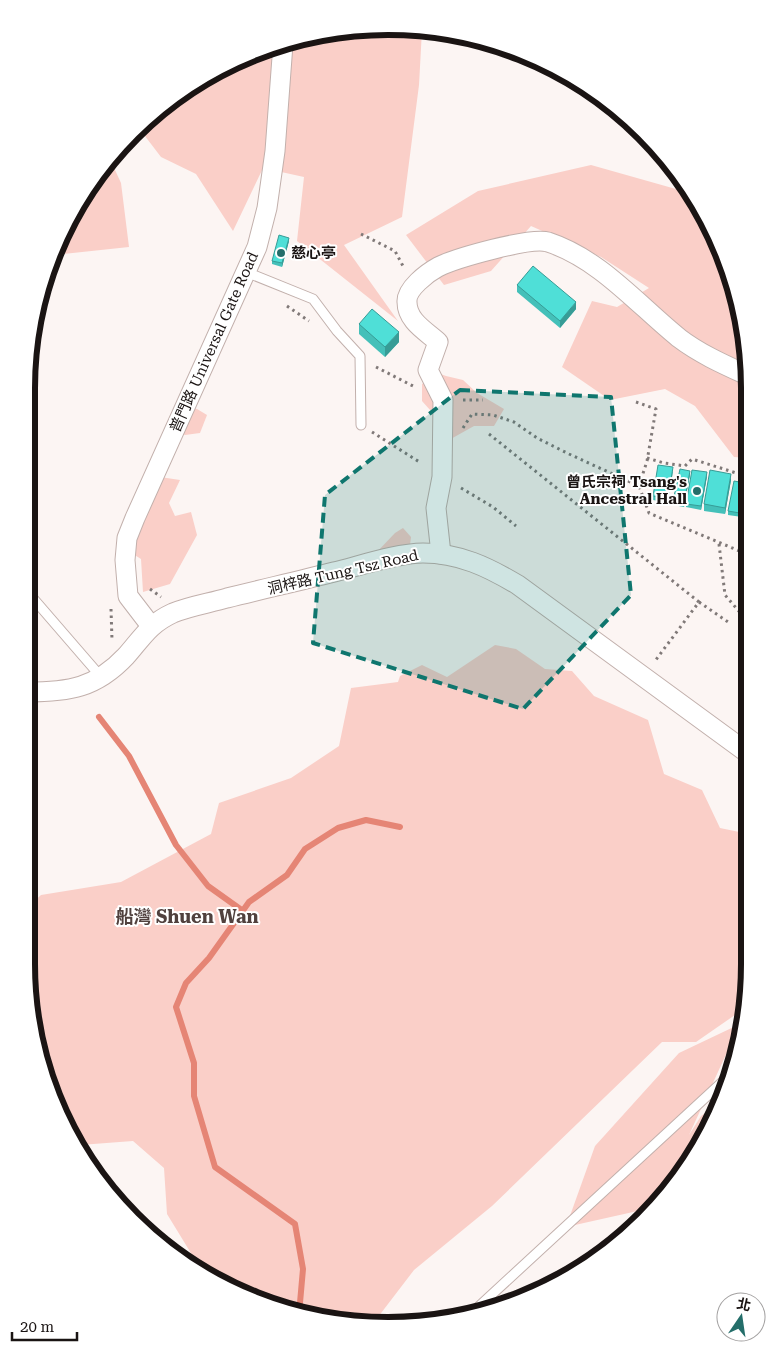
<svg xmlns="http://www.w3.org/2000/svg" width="776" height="1352" viewBox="0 0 776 1352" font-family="'Roboto Serif','Noto Sans TC',serif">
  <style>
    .green { fill: #facfc8 }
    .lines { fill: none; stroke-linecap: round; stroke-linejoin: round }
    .stream { stroke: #e58575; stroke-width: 6 }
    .lane-casing { stroke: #c2b0ac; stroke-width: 11 }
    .street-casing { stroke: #c2b0ac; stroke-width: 21 }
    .path { stroke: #807978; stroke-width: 3; stroke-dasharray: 2.5 4; stroke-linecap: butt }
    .lane { stroke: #fff; stroke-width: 9 }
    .street { stroke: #fff; stroke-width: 19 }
    .wall { fill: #44c0b9 }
    .shaded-wall { fill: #379c96 }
    .building { fill: #4fdfd7; stroke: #379c96 }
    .marked { fill: #0f766e; fill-opacity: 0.2; stroke: #0f766e; stroke-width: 4; stroke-dasharray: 10 6; stroke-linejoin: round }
    .poi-dot { fill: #246e6a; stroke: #fff; stroke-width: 2 }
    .labels { text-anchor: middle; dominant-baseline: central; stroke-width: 4; stroke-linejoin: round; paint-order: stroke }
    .poi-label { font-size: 15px; font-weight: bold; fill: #1a1413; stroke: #fff; text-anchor: start }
    .street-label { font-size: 15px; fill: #1a1413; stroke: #fff }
    .quarter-label { font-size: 18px; font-weight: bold; fill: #50413e; stroke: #fff }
    .rim { fill: none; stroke: #1a1413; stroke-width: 6 }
  </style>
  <rect width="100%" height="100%" fill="#fcf5f3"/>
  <g class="green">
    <polygon points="388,26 422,30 419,85 402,217 344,245 398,321 297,241 304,177 263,168 233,231 196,174 161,157 138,127 187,87 249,54 281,44 312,45 313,34 317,33"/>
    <polygon points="110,159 121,183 129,247 54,255 87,187"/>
    <polygon points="591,165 690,193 701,207 731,272 749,364 749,458 734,457 695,406 665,389 610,400 562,367 592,301 617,307 649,288 601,257 531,226 491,271 444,285 406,235 478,191"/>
    <polygon points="438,373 446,376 463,380 477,393 504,409 494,426 474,426 449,440 439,420 422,401 422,384"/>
    <polygon points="181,404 197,409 207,415 200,433 185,435 172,428"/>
    <polygon points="147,475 180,480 169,503 175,516 191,512 197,535 170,584 143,592 141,559 122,547"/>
    <polygon points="403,528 411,537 408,562 376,553 395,533"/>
    <polygon points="495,645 516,649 545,669 572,671 594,696 648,720 664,774 702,790 720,828 749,834 749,988 745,1008 696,1042 662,1042 492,1206 414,1270 375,1321 294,1313 206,1273 197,1263 167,1214 164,1168 133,1141 80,1145 45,1080 26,964 26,909 41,895 121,882 211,834 219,803 291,778 339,746 351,688 398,682 400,676 422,665 447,677"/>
    <polygon points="740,1024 689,1135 701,1116 708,1111 714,1114 689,1165 651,1208 566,1227 595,1146 679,1053"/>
  </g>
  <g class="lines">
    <g class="stream">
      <polyline points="99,717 129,756 176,845 208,886 243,911"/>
      <polyline points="299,1314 303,1269 295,1224 215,1167 194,1096 194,1063 176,1007 186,983 209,958 249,902 287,875 305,849 338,828 366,820 400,827"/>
    </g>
    <defs>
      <g id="lane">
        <polyline points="246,272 313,299 337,331 360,356 361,425"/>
        <polyline points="27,593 32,597 102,678"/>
        <polyline points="475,1310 732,1073"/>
      </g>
      <g id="street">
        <path d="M441 554 436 508 442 477 443 400 428 370 438 342C426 331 407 321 407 302 406 289 427 273 438 267 456 258 530 237 548 242 600 259 638 305 679 338 700 354 725 365 749 376"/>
        <polyline points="151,626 128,596 125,560 127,538 135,518 257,247 267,208 275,151 283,44"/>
        <path d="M27 692C69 692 96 688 126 656 142 638 149 624 173 613 190 606 210 603 227 598 263 589 299 581 334 572 359 566 398 553 423 553 459 553 488 567 518 585L749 754"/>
      </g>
    </defs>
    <use href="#lane" class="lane-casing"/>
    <use href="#street" class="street-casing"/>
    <g class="path">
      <polyline points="361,234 395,251 404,268"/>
      <polyline points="287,306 309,321"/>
      <polyline points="376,367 413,386"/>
      <polyline points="463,400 483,400"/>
      <polyline points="636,402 656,409 647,461 639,486"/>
      <polyline points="463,428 472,414 493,415 514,422 537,438 569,454 639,486 649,513 749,555"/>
      <polyline points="372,432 421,463"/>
      <polyline points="489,434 699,602 655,661"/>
      <polyline points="647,458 664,463 685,466 692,459 749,477"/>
      <polyline points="461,488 493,507 516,526"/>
      <polyline points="719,544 725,595 743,616 749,618"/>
      <polyline points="150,589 161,597"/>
      <polyline points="699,602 731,624"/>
      <polyline points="111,609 112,640"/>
      <polyline points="743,617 749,624"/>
    </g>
    <use href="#lane" class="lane"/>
    <use href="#street" class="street"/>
  </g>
  <g class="wall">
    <polygon points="289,241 282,267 272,264 272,261"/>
    <polygon points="517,285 576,309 560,328 517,292"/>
    <polygon points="359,324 399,342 385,357 359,334"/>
    <polygon points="673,471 668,503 653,500 653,496"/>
    <polygon points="690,474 684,507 673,505 673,501"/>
    <polygon points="707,476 701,510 686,507 686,504"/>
    <polygon points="731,480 725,514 704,511 704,504"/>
    <polygon points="749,481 749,518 728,515 728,511 745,483"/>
  </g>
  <g class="shaded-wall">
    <polygon points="289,238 289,241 282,267 282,263"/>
    <polygon points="576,302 576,309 560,328 560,321"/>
    <polygon points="399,332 399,342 385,357 385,347"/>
    <polygon points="690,471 690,474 684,507 684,503"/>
    <polygon points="707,472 707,476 701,510 701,506"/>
    <polygon points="731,474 731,480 725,514 725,508"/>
  </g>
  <g class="building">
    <polygon points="279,235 289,238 282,263 272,261"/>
    <polygon points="533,266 576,302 560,321 517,285"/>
    <polygon points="372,309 399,332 385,347 359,324"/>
    <polygon points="658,465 673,467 668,499 653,496"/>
    <polygon points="680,469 690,471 684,503 673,501"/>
    <polygon points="692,470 707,472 701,506 686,504"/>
    <polygon points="710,470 731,474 725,508 704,504"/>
    <polygon points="746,480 749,481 749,512 740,510"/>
    <polygon points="734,481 745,483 740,513 728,511"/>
  </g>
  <path class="marked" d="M460 390 611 397 631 595 523 709 313 643 325 495Z"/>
  <g class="poi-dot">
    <circle cx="281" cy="253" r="5"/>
    <circle cx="697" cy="491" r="5"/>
  </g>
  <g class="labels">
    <g class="poi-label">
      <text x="291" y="253">慈心亭</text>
      <text x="687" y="482" text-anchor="end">曾氏宗祠 Tsang's<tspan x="687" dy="17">Ancestral Hall</tspan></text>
    </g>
    <g class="street-label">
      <text transform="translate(214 342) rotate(-66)">普門路 Universal Gate Road</text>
      <text transform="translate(343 572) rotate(-13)">洞梓路 Tung Tsz Road</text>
    </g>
    <g class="quarter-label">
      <text x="187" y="916">船灣 Shuen Wan</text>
    </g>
  </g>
  <path d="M0 0H776V1352H0ZM388 35H388A353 353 0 0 1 741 388V964A353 353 0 0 1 388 1317H388A353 353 0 0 1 35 964V388A353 353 0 0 1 388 35Z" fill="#fff" fill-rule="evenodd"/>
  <path class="rim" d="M388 35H388A353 353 0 0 1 741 388V964A353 353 0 0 1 388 1317H388A353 353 0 0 1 35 964V388A353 353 0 0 1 388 35Z"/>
  <g transform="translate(741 1317) rotate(13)"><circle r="24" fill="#ffffff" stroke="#a3a1a1"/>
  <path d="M0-4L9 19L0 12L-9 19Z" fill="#246e6a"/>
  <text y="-8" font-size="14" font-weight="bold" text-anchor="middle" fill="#1a1413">北</text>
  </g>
  <path d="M12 1332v8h65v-8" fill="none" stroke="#1a1413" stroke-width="2.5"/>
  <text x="20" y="1332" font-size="15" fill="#1a1413" stroke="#ffffff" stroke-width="4" paint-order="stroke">20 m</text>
</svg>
